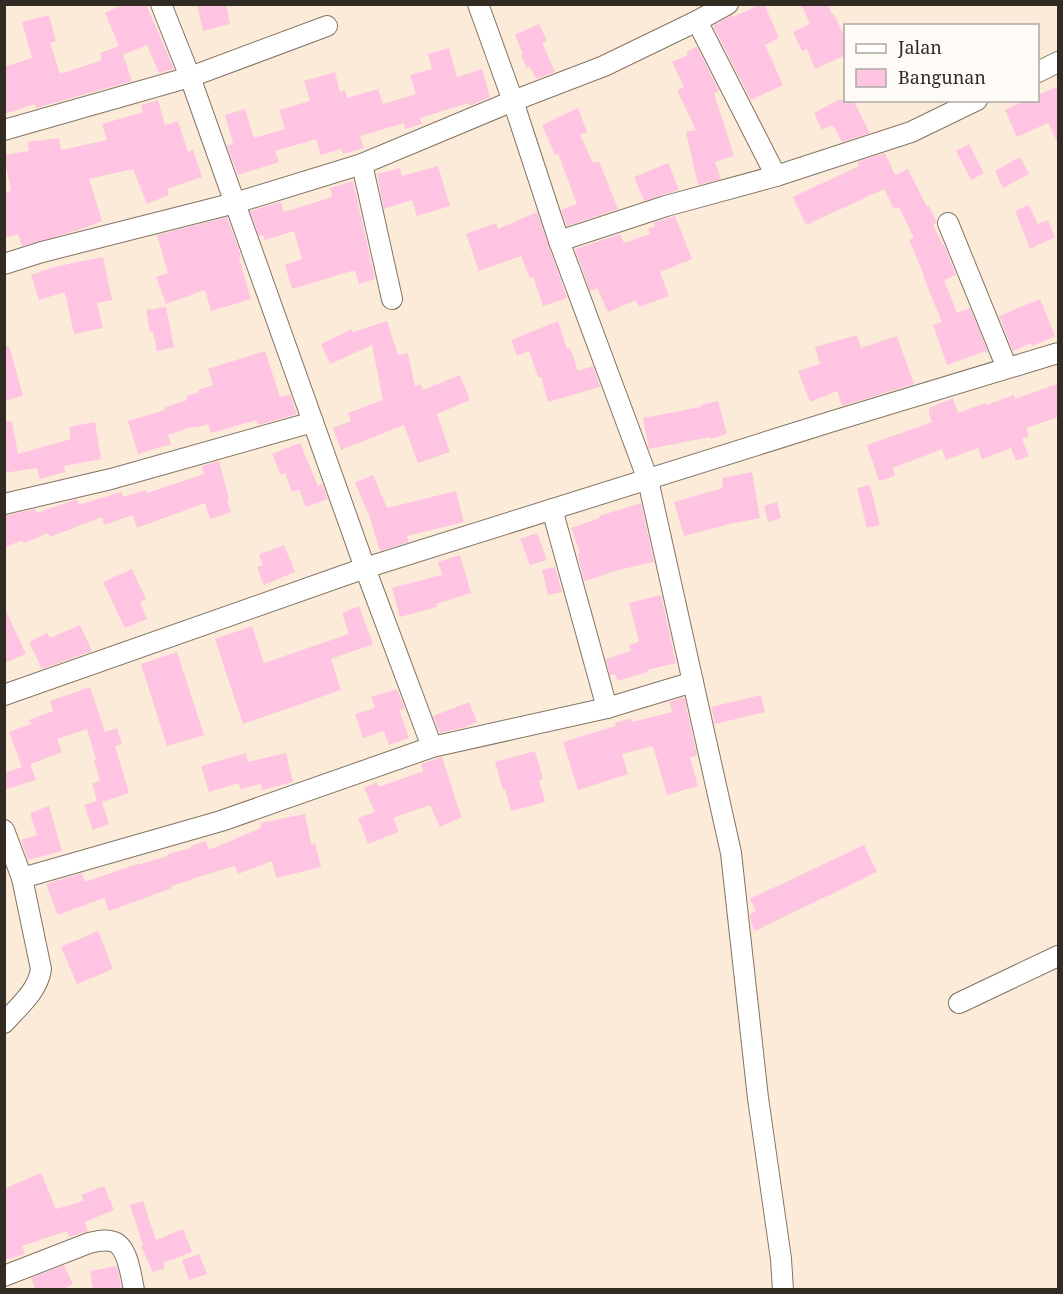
<svg xmlns="http://www.w3.org/2000/svg" width="1063" height="1294" viewBox="0 0 1063 1294" font-family="'Noto Serif',serif">
  <style>
    .building { fill: #ffc4e1 }
    .lines { fill: none; stroke-linecap: round; stroke-linejoin: round }
    .minor-casing { stroke: #837464; stroke-width: 22 }
    .minor { stroke: #fff; stroke-width: 20 }
  </style>
  <rect width="100%" height="100%" fill="#fcebd8"/>
  <g class="building">
    <polygon points="124,4 146,4 174,69 159,73 147,45 123,55 122,52 132,81 36,108 35,104 4,114 4,67 32,58 22,22 49,15 56,41 50,43 60,74 102,60 100,53 119,46 105,13"/>
    <polygon points="197,4 226,4 230,24 203,31"/>
    <polygon points="761,4 764,4 779,38 765,45 783,85 751,100 713,26 732,15 733,17"/>
    <polygon points="801,4 827,4 832,14 833,13 846,39 846,55 815,69 807,49 802,51 793,32 810,24"/>
    <polygon points="539,24 547,41 542,43 555,72 536,79 530,67 527,68 521,55 523,54 515,35"/>
    <polygon points="697,47 719,91 714,93 734,156 715,162 721,179 698,185 686,132 696,130 677,90 684,87 672,62 688,55 686,52"/>
    <polygon points="449,48 457,77 482,69 490,97 469,106 469,103 420,118 422,124 405,129 404,123 360,136 364,148 343,154 341,149 321,155 316,139 275,151 279,162 238,175 227,146 233,144 225,115 245,109 254,138 285,129 279,110 310,101 304,81 335,72 340,92 345,90 347,98 378,89 383,104 416,94 410,75 432,69 428,54"/>
    <polygon points="1059,86 1059,145 1048,123 1017,137 1005,110 1026,100 1038,100 1038,95"/>
    <polygon points="158,100 165,125 178,121 188,152 193,150 202,177 167,189 169,195 147,204 133,169 89,179 102,221 79,230 22,246 18,234 4,238 4,192 11,191 4,155 29,151 28,142 59,138 61,150 107,140 102,124 143,112 141,105"/>
    <polygon points="838,100 853,100 870,133 842,142 833,125 822,130 814,113"/>
    <polygon points="578,108 587,132 580,135 593,163 599,161 618,209 567,226 561,210 577,204 558,154 555,155 542,125"/>
    <polygon points="969,144 984,173 971,180 956,151"/>
    <polygon points="885,153 895,175 908,169 927,207 929,206 936,221 936,223 933,225 943,245 944,244 956,275 944,280 957,313 970,308 988,352 986,353 985,351 947,365 933,325 942,322 923,276 924,275 909,240 914,238 899,207 894,209 884,189 806,225 793,197 859,166 857,162"/>
    <polygon points="1020,157 1029,174 1003,188 995,171"/>
    <polygon points="668,163 679,190 644,201 634,177"/>
    <polygon points="438,166 450,206 417,216 412,200 384,209 377,174 400,168 402,176"/>
    <polygon points="353,181 375,279 359,284 355,270 292,289 285,265 302,259 294,231 265,240 263,235 259,236 250,211 281,202 284,212 332,197 330,188"/>
    <polygon points="1029,205 1038,224 1048,220 1055,237 1030,249 1015,211"/>
    <polygon points="537,212 567,298 543,306 533,276 530,278 521,256 479,271 466,234 496,223 498,229"/>
    <polygon points="675,216 692,259 660,272 669,296 639,307 636,300 608,312 597,288 590,291 575,249 620,234 624,243 650,234 648,229 655,226 653,223"/>
    <polygon points="227,217 240,253 241,257 239,258 251,299 211,311 205,290 166,304 156,277 168,273 157,235"/>
    <polygon points="103,257 112,300 97,303 103,328 74,334 65,292 39,300 31,275 54,267"/>
    <polygon points="1040,299 1055,336 1032,346 1031,343 1013,351 999,316"/>
    <polygon points="166,307 174,347 157,351 153,332 150,332 146,310"/>
    <polygon points="387,321 398,355 408,353 415,387 420,384 423,390 460,375 470,400 437,414 450,452 418,463 404,425 341,450 333,428 351,421 348,413 383,400 372,345 330,364 321,344 352,329 353,332"/>
    <polygon points="558,321 567,349 570,348 578,371 593,366 600,387 548,402 541,377 538,377 529,351 517,356 511,340"/>
    <polygon points="857,335 861,348 897,336 914,384 842,406 837,391 810,402 798,371 820,364 815,347"/>
    <polygon points="9,346 23,396 4,401 4,347"/>
    <polygon points="265,351 280,397 290,394 297,414 258,425 257,420 211,433 208,424 196,428 195,426 168,435 171,444 138,454 128,421 165,410 164,408 187,400 186,396 199,392 198,390 213,385 208,369"/>
    <polygon points="1059,383 1059,417 1026,428 1029,436 1022,439 1029,456 1016,461 1011,448 982,459 978,448 946,460 942,449 893,468 895,476 879,481 867,445 932,422 929,413 929,408 953,398 958,413 985,403 986,405 1014,395 1015,399"/>
    <polygon points="718,401 727,434 710,439 710,437 649,449 643,418 701,407 701,405"/>
    <polygon points="4,421 12,421 18,454 71,439 69,427 95,422 101,459 64,466 65,472 40,479 37,468 4,473"/>
    <polygon points="300,443 318,486 322,484 328,499 306,507 299,489 292,492 285,473 281,475 272,454"/>
    <polygon points="219,461 229,499 227,500 231,512 210,519 205,503 137,528 133,515 104,525 102,517 50,537 48,533 24,543 22,540 4,548 4,516 35,509 37,513 77,499 79,505 121,492 123,497 146,490 147,493 204,474 202,466"/>
    <polygon points="752,472 760,518 729,524 684,536 674,502 723,488 722,478"/>
    <polygon points="373,475 387,508 456,491 464,522 407,536 409,542 380,551 369,515 355,483"/>
    <polygon points="870,485 880,525 867,528 857,488"/>
    <polygon points="777,502 781,518 768,522 764,506"/>
    <polygon points="641,503 654,562 610,572 610,573 584,581 579,560 578,554 580,553 571,528 600,518 599,516"/>
    <polygon points="537,533 547,560 530,565 520,539"/>
    <polygon points="284,545 295,572 264,585 257,567 263,565 259,555"/>
    <polygon points="460,555 471,593 436,604 437,607 400,617 392,588 442,575 438,562"/>
    <polygon points="555,567 562,592 548,595 542,570"/>
    <polygon points="132,569 146,599 140,602 147,619 125,628 103,582"/>
    <polygon points="661,595 676,663 647,670 648,672 617,681 615,674 610,675 606,659 631,651 629,645 639,642 629,603"/>
    <polygon points="359,606 373,644 331,659 341,690 243,724 215,639 252,626 264,663 349,634 342,613"/>
    <polygon points="4,607 26,654 4,663"/>
    <polygon points="80,625 92,651 42,669 29,642 47,633 50,638"/>
    <polygon points="177,652 204,735 167,746 141,664"/>
    <polygon points="90,687 105,732 117,728 122,744 115,746 129,793 102,802 109,824 93,830 84,805 97,801 92,783 100,781 94,760 96,760 87,729 57,739 62,752 23,767 30,764 36,780 4,790 4,773 22,767 9,732 31,724 29,720 53,711 50,701"/>
    <polygon points="397,689 405,709 399,710 409,738 389,745 384,731 363,738 355,714 375,708 371,697"/>
    <polygon points="761,695 765,712 715,724 711,707"/>
    <polygon points="684,697 697,755 690,758 698,786 667,795 653,746 622,754 628,774 578,790 563,742 616,726 615,723 631,718 632,722 672,712 670,702"/>
    <polygon points="469,702 477,722 465,727 440,733 433,716"/>
    <polygon points="535,751 543,779 539,780 545,802 511,811 505,789 503,790 495,762"/>
    <polygon points="246,753 248,762 286,753 293,782 262,790 261,784 240,789 239,783 209,792 201,766"/>
    <polygon points="442,757 455,797 454,797 462,817 440,827 430,805 393,818 399,832 368,844 358,818 375,812 364,788 376,782 379,787 423,771 421,764"/>
    <polygon points="49,806 62,851 28,860 21,840 37,835 30,813"/>
    <polygon points="305,814 311,844 315,843 321,867 276,878 272,861 238,874 235,866 191,879 191,880 171,886 172,888 109,911 104,898 58,915 46,884 82,873 85,882 137,864 137,865 168,856 168,854 191,848 191,846 206,841 209,850 261,828 260,823"/>
    <polygon points="864,845 877,872 755,931 751,923 750,914 756,911 750,899"/>
    <polygon points="98,931 113,969 77,984 61,947"/>
    <polygon points="41,1173 56,1209 84,1201 81,1195 104,1186 114,1210 85,1222 88,1231 69,1237 67,1231 22,1246 25,1254 4,1260 4,1189"/>
    <polygon points="143,1201 156,1240 183,1229 192,1252 163,1263 165,1268 153,1272 141,1246 143,1245 130,1205"/>
    <polygon points="199,1254 207,1274 189,1280 182,1260"/>
    <polygon points="64,1265 73,1284 61,1290 36,1290 31,1278"/>
    <polygon points="117,1266 122,1290 93,1290 90,1271"/>
  </g>
  <g class="lines">
    <defs>
      <g id="minor">
        <polyline points="161,4 190,77 365,568 432,747"/>
        <polyline points="478,4 513,101 559,241 648,480 731,853 758,1098 781,1259 783,1290"/>
        <polyline points="728,4 697,21 776,176"/>
        <polyline points="1038,72 1058,62"/>
        <polyline points="4,130 190,77 327,26"/>
        <polyline points="362,164 392,299"/>
        <polyline points="948,223 1007,368"/>
        <polyline points="559,241 666,206 776,176 911,132 977,100"/>
        <polyline points="4,264 42,252 235,203 362,164 513,101 604,66 697,21"/>
        <polyline points="4,504 111,479 313,422"/>
        <polyline points="552,509 607,708"/>
        <polyline points="4,695 365,568 830,422 1058,353"/>
        <path d="M4 830 22 878 41 969C38 991 19 1006 4 1023"/>
        <polyline points="22,878 221,821 432,747 607,708 693,682"/>
        <polyline points="959,1003 1058,956"/>
        <path d="M4 1276 89 1243C97 1241 106 1239 114 1242 128 1247 131 1276 134 1290"/>
      </g>
    </defs>
    <use href="#minor" class="minor-casing"/>
    <use href="#minor" class="minor"/>
  </g>
  <rect width="1063" height="1294" fill="none" stroke="#312b24" stroke-width="12"/>
  <rect x="844" y="24" width="195" height="78" fill="#fefbf7" stroke="#aca8a3" stroke-width="1.5"/>
  <rect x="856" y="44" width="30" height="9" fill="#ffffff" stroke="#aca8a3" stroke-width="1.5"/>
  <text x="898" y="54" font-size="18" fill="#312b24">Jalan</text>
  <rect x="856" y="69" width="30" height="18" fill="#ffc4e1" stroke="#aca8a3" stroke-width="1.5"/>
  <text x="898" y="84" font-size="18" fill="#312b24">Bangunan</text>
</svg>
